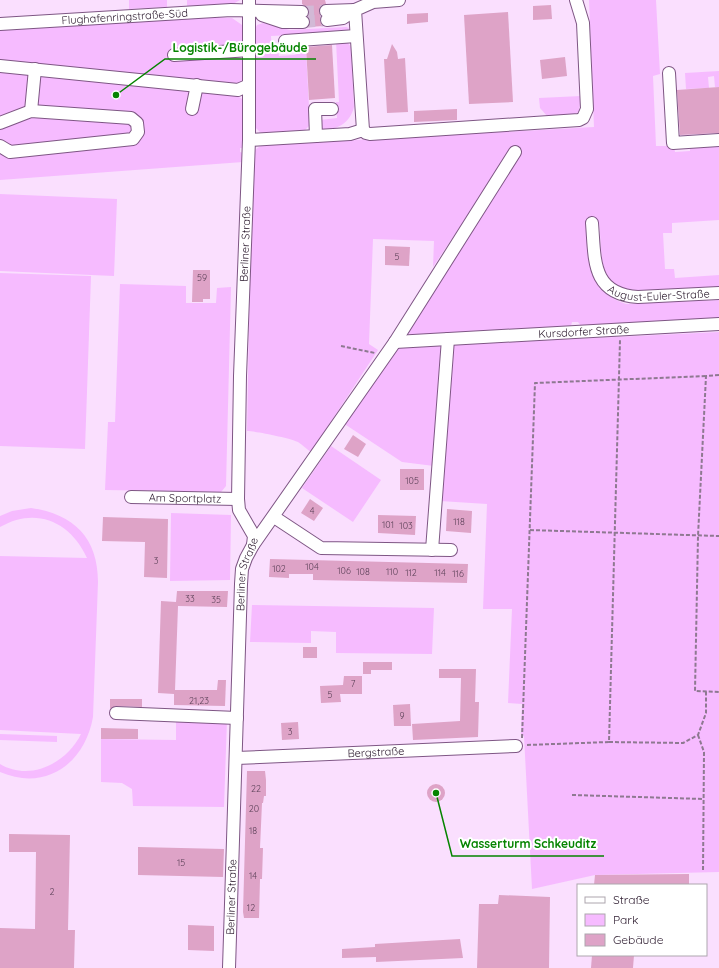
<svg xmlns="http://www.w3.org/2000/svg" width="719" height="968" viewBox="0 0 719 968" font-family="Quicksand,sans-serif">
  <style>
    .green { fill: #f6bbff }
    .building { fill: #dea3c7 }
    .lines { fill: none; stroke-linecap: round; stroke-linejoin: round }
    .minor-tunnel { stroke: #d2b9d6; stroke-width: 12; stroke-dasharray: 12 6; stroke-linecap: butt }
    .minor-casing { stroke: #7e5684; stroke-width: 14 }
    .path { stroke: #8e7991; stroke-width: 2; stroke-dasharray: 4 2; stroke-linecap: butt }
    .minor { stroke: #fff; stroke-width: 12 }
    .labels { text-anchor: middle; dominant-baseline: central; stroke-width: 4; stroke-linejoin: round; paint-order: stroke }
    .number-label { font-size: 9px; fill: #5d4259 }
    .street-label { font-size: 11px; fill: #322134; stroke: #fff }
    .leader { fill: none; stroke: #068400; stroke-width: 1.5 }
    .callout-dot { fill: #068400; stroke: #fff; stroke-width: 1.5 }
    .callout-label { font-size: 12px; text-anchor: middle; font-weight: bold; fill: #068400; stroke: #fff; stroke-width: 4; stroke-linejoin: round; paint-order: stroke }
  </style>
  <rect width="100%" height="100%" fill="#fadffe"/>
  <g class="green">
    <polygon points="129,0 167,0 167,7 129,9"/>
    <polygon points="187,0 240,0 233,4 187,6"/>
    <path d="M589 0H656L660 74 653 76 656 146H674L675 152 690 151V145L719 143V220L672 223V233H663L665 269H674L675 278 719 275V287L639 291C595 290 603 253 599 222L586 223C588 259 585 290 626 304L719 300V320L582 327 578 322H572L570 330 415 336 403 331 521 152 511 150 433 267 434 241 373 239 369 344 378 350 311 452C306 449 303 445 298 442 290 438 255 431 247 431L252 161C253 152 256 146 266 145L594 127Z"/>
    <path d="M213 17 232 18 242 25 243 43 235 56 240 57C250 67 240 86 234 95L241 98 244 102 243 148H240V152L243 153V162L0 180V30Z"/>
    <polygon points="263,23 290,30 346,27 349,28 348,32 271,36 272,52 278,52 279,56 294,55 306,51 310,125 305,130 265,134 260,132 254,126 255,29 257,25"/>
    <path d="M336 41 347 42 351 47 354 107C350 123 338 129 324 130L321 129 320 120 337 118 336 102H339Z"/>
    <polygon points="719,71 719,87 715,87 714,76 708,77 709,88 686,89 685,73"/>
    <polygon points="581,96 579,112 574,114 548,117 540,108 539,98"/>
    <polygon points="0,194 117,199 114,276 0,271"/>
    <polygon points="0,273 91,276 85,449 0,446"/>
    <polygon points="120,284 186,286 186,303 216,303 217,288 231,287 226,486 221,492 105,490 108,422 115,422"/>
    <polygon points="719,332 719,872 595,875 532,889 524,736 521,735 522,704 508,703 512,609 483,609 487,504 440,501 452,345"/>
    <polygon points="439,345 442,348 434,466 402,462 343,423 393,349 401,346"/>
    <polygon points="331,446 381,480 353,522 302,488"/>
    <path d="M31 508C74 514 98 538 98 582L93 717C85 763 46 792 0 772V764C30 782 67 763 81 734L0 730V556L87 558C71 522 36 506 0 527V516L12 511Z"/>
    <polygon points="171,513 231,515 230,580 170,581"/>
    <polygon points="252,605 434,608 432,654 336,653 336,632 311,631 311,643 250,642"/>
    <polygon points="176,718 227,720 224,807 133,806 132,789 122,783 101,782 101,739 176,740"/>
    <polygon points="0,734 57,736 57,742 0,740"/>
  </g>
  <g class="building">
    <polygon points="302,0 325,0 326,4 322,5 319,11 321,16 320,21 323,26 309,27 310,22 308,17 309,9 302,4"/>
    <polygon points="551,5 552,19 533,20 533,6"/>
    <polygon points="508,12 513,102 469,104 464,15"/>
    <polygon points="428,13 428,22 407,24 407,14"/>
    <polygon points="392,44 397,52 398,59 405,58 408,112 387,113 384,59 387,59"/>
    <polygon points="332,45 335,98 309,100 306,47"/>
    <polygon points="565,57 567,76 542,79 540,60"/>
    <polygon points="719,87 719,133 680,135 677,90"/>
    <polygon points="457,109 457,120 414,122 414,111"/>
    <polygon points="385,246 410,247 409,266 385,265"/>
    <polygon points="193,270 210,270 210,299 203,299 203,302 192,302"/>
    <polygon points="353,435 366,444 358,457 344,449"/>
    <rect x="400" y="469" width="24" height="21"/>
    <polygon points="310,499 323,508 314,521 301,513"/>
    <polygon points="447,509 472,511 471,533 446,531"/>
    <polygon points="378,515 416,516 415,535 378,533"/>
    <polygon points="103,517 168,519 167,578 144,577 145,542 102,541"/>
    <polygon points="270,559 468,564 467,583 313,580 313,574 289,574 289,578 269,577"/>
    <polygon points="177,591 228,591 227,607 178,606 175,690 217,690 218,680 226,680 225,706 174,705 174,694 158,693 161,601 176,602"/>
    <rect x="303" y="647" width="14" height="11"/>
    <polygon points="363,662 392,662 392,670 371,670 371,674 363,674"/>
    <polygon points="439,669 476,669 475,702 479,702 478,737 413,740 412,724 460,721 461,678 439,678"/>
    <polygon points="344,676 362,676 362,694 340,694 341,702 321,703 320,686 343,685"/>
    <polygon points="110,699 142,699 142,707 116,706 110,709"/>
    <polygon points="410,704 411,726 394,726 393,705"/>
    <polygon points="298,722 299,739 282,740 281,723"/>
    <polygon points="101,728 138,729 138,739 101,739"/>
    <polygon points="247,771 265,771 266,780 266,796 264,796 263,803 262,803 260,848 263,848 262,879 260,879 259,918 244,918 243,912"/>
    <circle cx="436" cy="793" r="9"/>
    <polygon points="9,834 70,835 68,930 75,930 74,968 0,968 0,928 35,929 36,852 9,852"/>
    <polygon points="138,847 224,849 223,877 138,875"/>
    <polygon points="689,874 689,885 594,885 595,875"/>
    <polygon points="499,895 550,897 549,968 477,968 479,904 498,904"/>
    <polygon points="188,925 214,926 214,951 188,950"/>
    <polygon points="460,939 463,958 376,962 376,957 342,958 342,949 375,947 375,944"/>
    <polygon points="592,955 634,955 633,968 591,968"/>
  </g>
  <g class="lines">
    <g class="minor-tunnel">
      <polyline points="302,12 326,11"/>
      <polyline points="303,22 327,20"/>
    </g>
    <defs>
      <g id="minor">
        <polyline points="326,11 355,10"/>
        <polyline points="262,15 283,22 303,22"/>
        <polyline points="327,20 343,18 355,10"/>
        <path id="s1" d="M0 24 231 10 302 12"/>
        <polyline points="285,41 356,36"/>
        <polyline points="174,55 250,50"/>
        <polyline points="0,66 238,90 249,85"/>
        <polyline points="669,73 673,143 719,140"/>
        <polyline points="192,109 197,85"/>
        <polyline points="31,111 35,69"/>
        <polyline points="0,123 31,111 131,118 137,123 138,132 133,139 10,152 0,146"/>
        <polyline points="363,130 355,10 373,2 399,0"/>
        <polyline points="316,136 315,109 332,109"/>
        <polyline points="249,140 350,134 363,130 366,133 370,134 579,120 583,118 587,109 583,23 576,0"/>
        <path id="s2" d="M592 223C595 259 591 294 638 297L719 293"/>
        <path id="s3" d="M395 342 719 324"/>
        <path id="s4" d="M131 497 238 499"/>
        <polyline points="274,517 321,548 451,550"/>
        <polyline points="253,545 395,342 515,152"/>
        <polyline points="432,550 448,339"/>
        <polyline points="116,713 237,718"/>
        <path id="s5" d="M236 758 516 746"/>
        <path id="s6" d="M229 968 241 584 242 569 246 558 253 545 254 536 239 510 238 499 240 376 249 140V0"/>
      </g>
    </defs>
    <use href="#minor" class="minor-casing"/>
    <g class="path">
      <polyline points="341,346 375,353"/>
      <polyline points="719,375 706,376 698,536 695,691 719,692"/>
      <polyline points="530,530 719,536"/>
      <polyline points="698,735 704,752 703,871"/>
      <polyline points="522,738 535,383 706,376"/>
      <polyline points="609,742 683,743 698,735 706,713 706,691"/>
      <polyline points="527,745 609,742 620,340"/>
      <polyline points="572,795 704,799"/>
    </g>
    <use href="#minor" class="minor"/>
  </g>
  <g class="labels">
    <g class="number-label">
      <text x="397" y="256">5</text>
      <text x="202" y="277">59</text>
      <text x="412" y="480">105</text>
      <text x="312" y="510">4</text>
      <text x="459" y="521">118</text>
      <text x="388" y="524">101</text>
      <text x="406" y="525">103</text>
      <text x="156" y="560">3</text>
      <text x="312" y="566">104</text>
      <text x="279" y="568">102</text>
      <text x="344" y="570">106</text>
      <text x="363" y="571">108</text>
      <text x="392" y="571">110</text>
      <text x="411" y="572">112</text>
      <text x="440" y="572">114</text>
      <text x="458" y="573">116</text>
      <text x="190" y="598">33</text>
      <text x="216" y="599">35</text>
      <text x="353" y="683">7</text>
      <text x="330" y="694">5</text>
      <text x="199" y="700">21,23</text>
      <text x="402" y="715">9</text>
      <text x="290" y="731">3</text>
      <text x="256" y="788">22</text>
      <text x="254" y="808">20</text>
      <text x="253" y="830">18</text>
      <text x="181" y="862">15</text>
      <text x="253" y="875">14</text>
      <text x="52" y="891">2</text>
      <text x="251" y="907">12</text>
    </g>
    <g class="street-label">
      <text stroke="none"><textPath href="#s1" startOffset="125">Flughafenringstraße-Süd</textPath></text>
      <text stroke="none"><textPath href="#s6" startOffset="731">Berliner Straße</textPath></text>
      <text stroke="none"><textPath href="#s2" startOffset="120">August-Euler-Straße</textPath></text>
      <text stroke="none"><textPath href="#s3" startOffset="189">Kursdorfer Straße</textPath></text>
      <text stroke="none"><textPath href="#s4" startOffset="54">Am Sportplatz</textPath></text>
      <text stroke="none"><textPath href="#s6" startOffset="395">Berliner Straße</textPath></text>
      <text stroke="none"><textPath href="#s5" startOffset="140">Bergstraße</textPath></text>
      <text stroke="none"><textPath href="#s6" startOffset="71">Berliner Straße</textPath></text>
    </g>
  </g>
  <path class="leader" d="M116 95L165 59H316M436 793L452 856H604"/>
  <g class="callout-dot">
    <circle cx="116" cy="95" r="4"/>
    <circle cx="436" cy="793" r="4"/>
  </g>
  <g class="callout-label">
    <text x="240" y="52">Logistik-/Bürogebäude</text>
    <text x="528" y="848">Wasserturm Schkeuditz</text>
  </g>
  <rect x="577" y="884" width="130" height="72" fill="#ffffff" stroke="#ada6ae"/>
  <rect x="585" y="897" width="20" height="6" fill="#ffffff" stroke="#ada6ae"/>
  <text x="613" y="904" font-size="12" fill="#322134">Straße</text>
  <rect x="585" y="914" width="20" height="12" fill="#f6bbff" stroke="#ada6ae"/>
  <text x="613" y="924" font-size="12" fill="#322134">Park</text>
  <rect x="585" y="934" width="20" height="12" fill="#dea3c7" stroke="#ada6ae"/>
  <text x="613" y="944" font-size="12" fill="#322134">Gebäude</text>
</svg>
